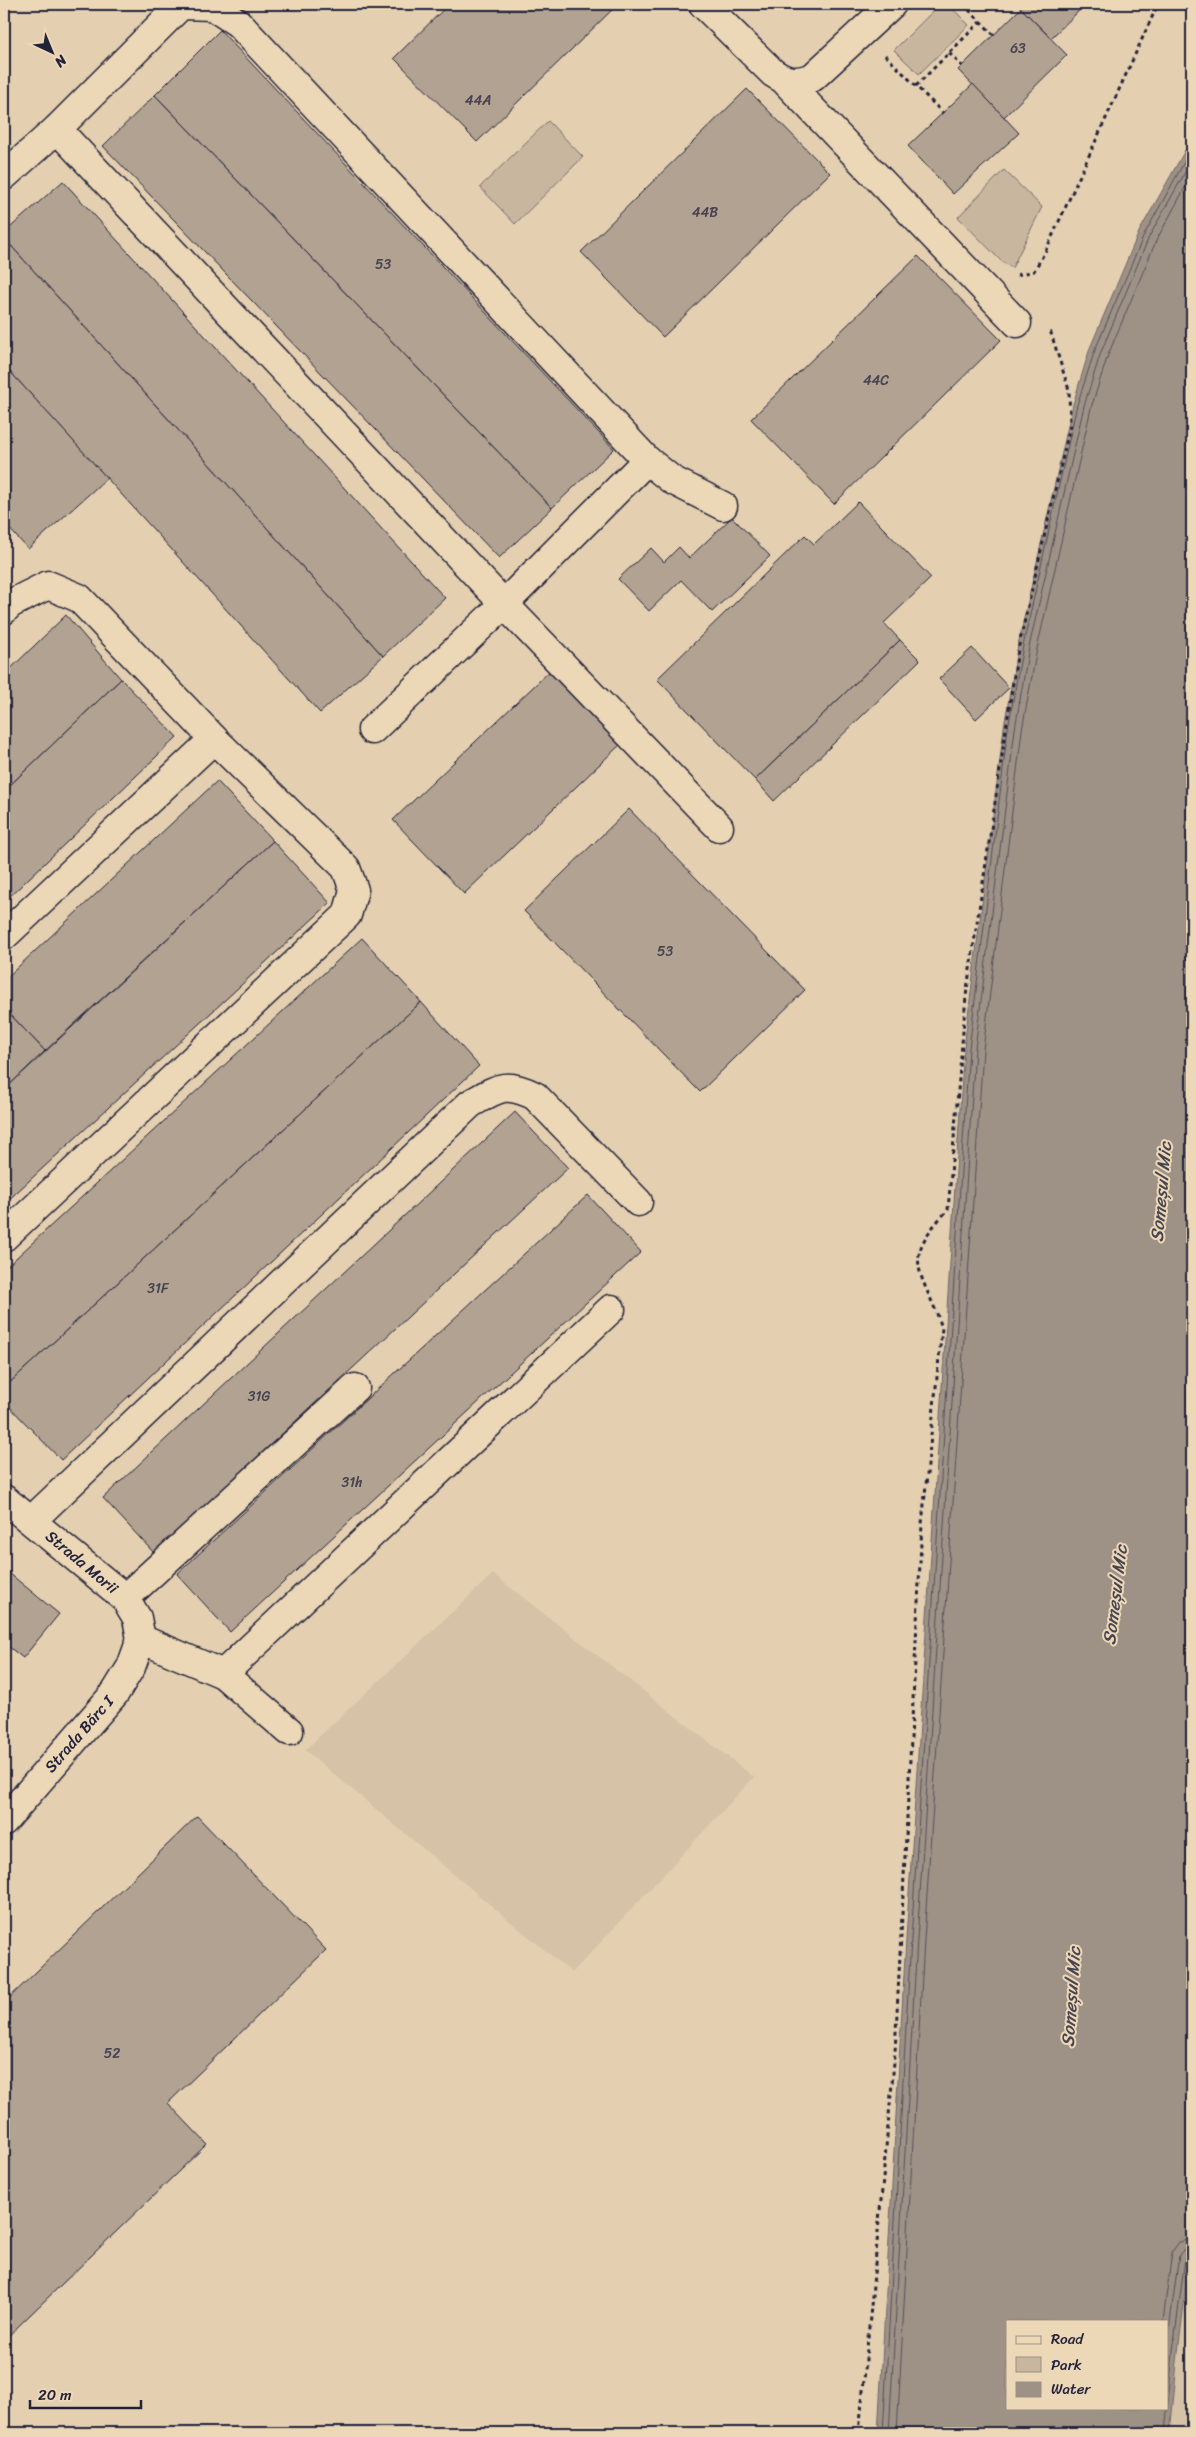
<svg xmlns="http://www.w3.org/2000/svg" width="1196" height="2437" viewBox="0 0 1196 2437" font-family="Sriracha,sans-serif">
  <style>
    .built { fill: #d5c2a7 }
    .green { fill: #c8b69f; stroke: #756c6d }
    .water { fill: #9e9287; stroke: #6c6569; fill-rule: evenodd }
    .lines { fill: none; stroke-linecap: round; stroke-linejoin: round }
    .shore { stroke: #544f59; stroke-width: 1 }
    .building { fill: #b1a291; stroke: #22223b }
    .minor-casing { stroke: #22223b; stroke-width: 31 }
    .path { stroke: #22223b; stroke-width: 3; stroke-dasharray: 4 4; stroke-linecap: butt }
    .minor { stroke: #ecd7b6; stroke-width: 28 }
    .labels { text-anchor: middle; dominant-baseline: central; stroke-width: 4; stroke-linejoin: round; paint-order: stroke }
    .number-label { font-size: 14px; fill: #464250 }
    .street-label { font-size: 16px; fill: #22223b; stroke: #ecd7b6 }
    .water-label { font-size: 18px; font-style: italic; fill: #474452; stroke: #ecd7b6 }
  </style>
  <rect width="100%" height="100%" fill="#e4d0b1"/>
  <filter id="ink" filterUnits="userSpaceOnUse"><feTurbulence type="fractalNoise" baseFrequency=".02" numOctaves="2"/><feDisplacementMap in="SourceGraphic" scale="10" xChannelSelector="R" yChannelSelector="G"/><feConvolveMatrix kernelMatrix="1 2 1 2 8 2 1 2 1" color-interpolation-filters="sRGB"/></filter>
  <g filter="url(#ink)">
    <g class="built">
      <polygon points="493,1574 754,1777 572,1973 305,1750"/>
      <polygon points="1192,2240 1192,2433 1170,2433 1178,2352"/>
    </g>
    <g class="green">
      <polygon points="940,4 948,4 969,25 919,74 894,50"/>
      <polygon points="548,121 583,157 515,224 480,187"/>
      <polygon points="1004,170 1042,207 1012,268 1001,261 958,217"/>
    </g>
    <path class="water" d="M1192 138V2240L1178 2352 1170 2433H878L906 1939 964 1048 1004 727 1018 645 1073 404 1090 348 1139 232ZM1007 2321H1167V2408H1007Z"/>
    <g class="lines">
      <g class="shore">
        <polyline points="1163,2321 1172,2252 1179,2242 1192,2239"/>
        <polyline points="1167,2345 1179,2255 1184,2249 1192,2246"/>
        <polyline points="883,2433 911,1939 969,1049 1008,728 1023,646 1077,405 1095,350 1144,235 1192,148"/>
        <polyline points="889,2433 917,1940 975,1049 1015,729 1029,647 1084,406 1101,352 1149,237 1192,160"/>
        <polyline points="897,2433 924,1940 983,1050 1022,730 1037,649 1091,408 1108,355 1156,241 1192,175"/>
        <polyline points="1165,2433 1173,2351 1185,2258 1187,2254 1192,2253"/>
      </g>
    </g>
    <g class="building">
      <polygon points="449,4 618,4 477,142 394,58"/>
      <polygon points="1017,4 1086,4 1051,38"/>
      <polygon points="1021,8 1067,55 1004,117 958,70"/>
      <polygon points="220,30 614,449 552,508 155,95"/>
      <polygon points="973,84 1019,133 953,194 908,146"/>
      <polygon points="747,89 830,173 663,337 581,252"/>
      <polygon points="155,95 552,508 499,558 103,146"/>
      <polygon points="63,181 445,598 383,656 4,238 4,233"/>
      <polygon points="4,238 383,656 320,713 4,365"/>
      <polygon points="918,256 1001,340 834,504 751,419"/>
      <polygon points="4,365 107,478 28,549 4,523"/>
      <polygon points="858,502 931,578 884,623 900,640 755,780 657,679 805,535 814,544"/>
      <polygon points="732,517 770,556 712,612 681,580 649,611 618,579 651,548 664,562 679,547 689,558"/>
      <polygon points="66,615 121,679 4,791 4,675"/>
      <polygon points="900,640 920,660 774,801 755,780"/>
      <polygon points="972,648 1009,688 976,719 939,679"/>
      <polygon points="554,667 624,741 464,894 393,820"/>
      <polygon points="121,679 177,737 4,902 4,791"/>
      <polygon points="217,781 273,841 45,1051 4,1008 4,980"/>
      <polygon points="629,809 805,990 700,1092 524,911"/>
      <polygon points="273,841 330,903 4,1204 4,1090"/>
      <polygon points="362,938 421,1002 4,1388 4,1269"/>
      <polygon points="421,1002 479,1066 61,1460 4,1401 4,1388"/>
      <polygon points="4,1008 45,1051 4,1090"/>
      <polygon points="515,1112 568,1168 154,1553 103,1498"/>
      <polygon points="588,1195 641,1252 230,1632 177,1574"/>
      <polygon points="4,1569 59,1614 23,1658 4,1643"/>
      <polygon points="197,1816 326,1950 168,2103 207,2144 4,2340 4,2003"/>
    </g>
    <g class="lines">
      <defs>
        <g id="minor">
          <path d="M703 4 773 73C788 83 796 83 813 77L892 4"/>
          <polyline points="786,82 1017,323"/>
          <polyline points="57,129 504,604 719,827"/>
          <polyline points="4,176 57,129 181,5 212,6 238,23 647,460 672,480 723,506"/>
          <polyline points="4,610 10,604 48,585 79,598 214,739 346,868 354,890 347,915 4,1237"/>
          <polyline points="372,730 504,604 647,460"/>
          <polyline points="4,936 214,739"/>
          <polyline points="4,1499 125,1598 137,1618 141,1639"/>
          <path d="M32 1520 470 1104C498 1088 505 1081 535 1096L638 1202"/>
          <polyline points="125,1598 355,1388"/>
          <polyline points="141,1639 223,1674 289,1731"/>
          <polyline points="223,1674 611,1309"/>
          <polyline points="4,1821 115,1693 131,1667 141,1639"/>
        </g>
      </defs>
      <use href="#minor" class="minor-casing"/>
      <g class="path">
        <polyline points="963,4 994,35"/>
        <polyline points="949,53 962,66"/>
        <polyline points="885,55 943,113"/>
        <polyline points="916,86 980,22"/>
        <polyline points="1017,275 1034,271 1046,250 1158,4"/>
        <path d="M859 2433 895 2052 922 1524 942 1328C924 1272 897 1262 948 1210L966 996 1018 649 1070 426 1069 390 1050 330"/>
      </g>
      <use href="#minor" class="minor"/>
    </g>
  </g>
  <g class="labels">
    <g class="number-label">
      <text x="1018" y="48">63</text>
      <text x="478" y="100">44A</text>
      <text x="705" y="212">44B</text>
      <text x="383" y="264">53</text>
      <text x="876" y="380">44C</text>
      <text x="665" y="951">53</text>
      <text x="158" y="1288">31F</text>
      <text x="259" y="1396">31G</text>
      <text x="352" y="1482">31h</text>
      <text x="112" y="2053">52</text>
    </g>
    <g class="street-label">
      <text transform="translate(82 1562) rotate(40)">Strada Morii</text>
      <text transform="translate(79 1734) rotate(-49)">Strada Bărc I</text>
    </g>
    <g class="water-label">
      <text transform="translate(1161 1192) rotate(-85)">Someșul Mic</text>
      <text transform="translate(1115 1595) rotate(-83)">Someșul Mic</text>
      <text transform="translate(1071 1997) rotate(-86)">Someșul Mic</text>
    </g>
  </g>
  <rect width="1196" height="2437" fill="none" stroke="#ecd7b6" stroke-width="20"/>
  <rect x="10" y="10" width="1176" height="2417" fill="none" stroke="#22223b" stroke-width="2" filter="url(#ink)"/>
  <rect x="1006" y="2320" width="162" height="90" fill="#ecd7b6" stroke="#9b8f85"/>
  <rect x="1016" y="2336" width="25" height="8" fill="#ecd7b6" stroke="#9b8f85"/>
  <text x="1051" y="2344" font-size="15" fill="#22223b">Road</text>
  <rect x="1016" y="2357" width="25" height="15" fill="#c8b69f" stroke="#9b8f85"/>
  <text x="1051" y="2370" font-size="15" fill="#22223b">Park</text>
  <rect x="1016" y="2382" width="25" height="15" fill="#9e9287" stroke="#9b8f85"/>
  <text x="1051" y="2394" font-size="15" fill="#22223b">Water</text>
  <g transform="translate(52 52) rotate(136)" stroke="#ecd7b6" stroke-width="4" paint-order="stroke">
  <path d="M0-4L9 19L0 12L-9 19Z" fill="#22223b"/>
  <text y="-8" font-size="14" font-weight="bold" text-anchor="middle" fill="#22223b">N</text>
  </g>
  <path d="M30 2400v8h111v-8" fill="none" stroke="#22223b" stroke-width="2.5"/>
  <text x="38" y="2400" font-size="15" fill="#22223b" stroke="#ecd7b6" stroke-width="4" paint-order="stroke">20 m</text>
</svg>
